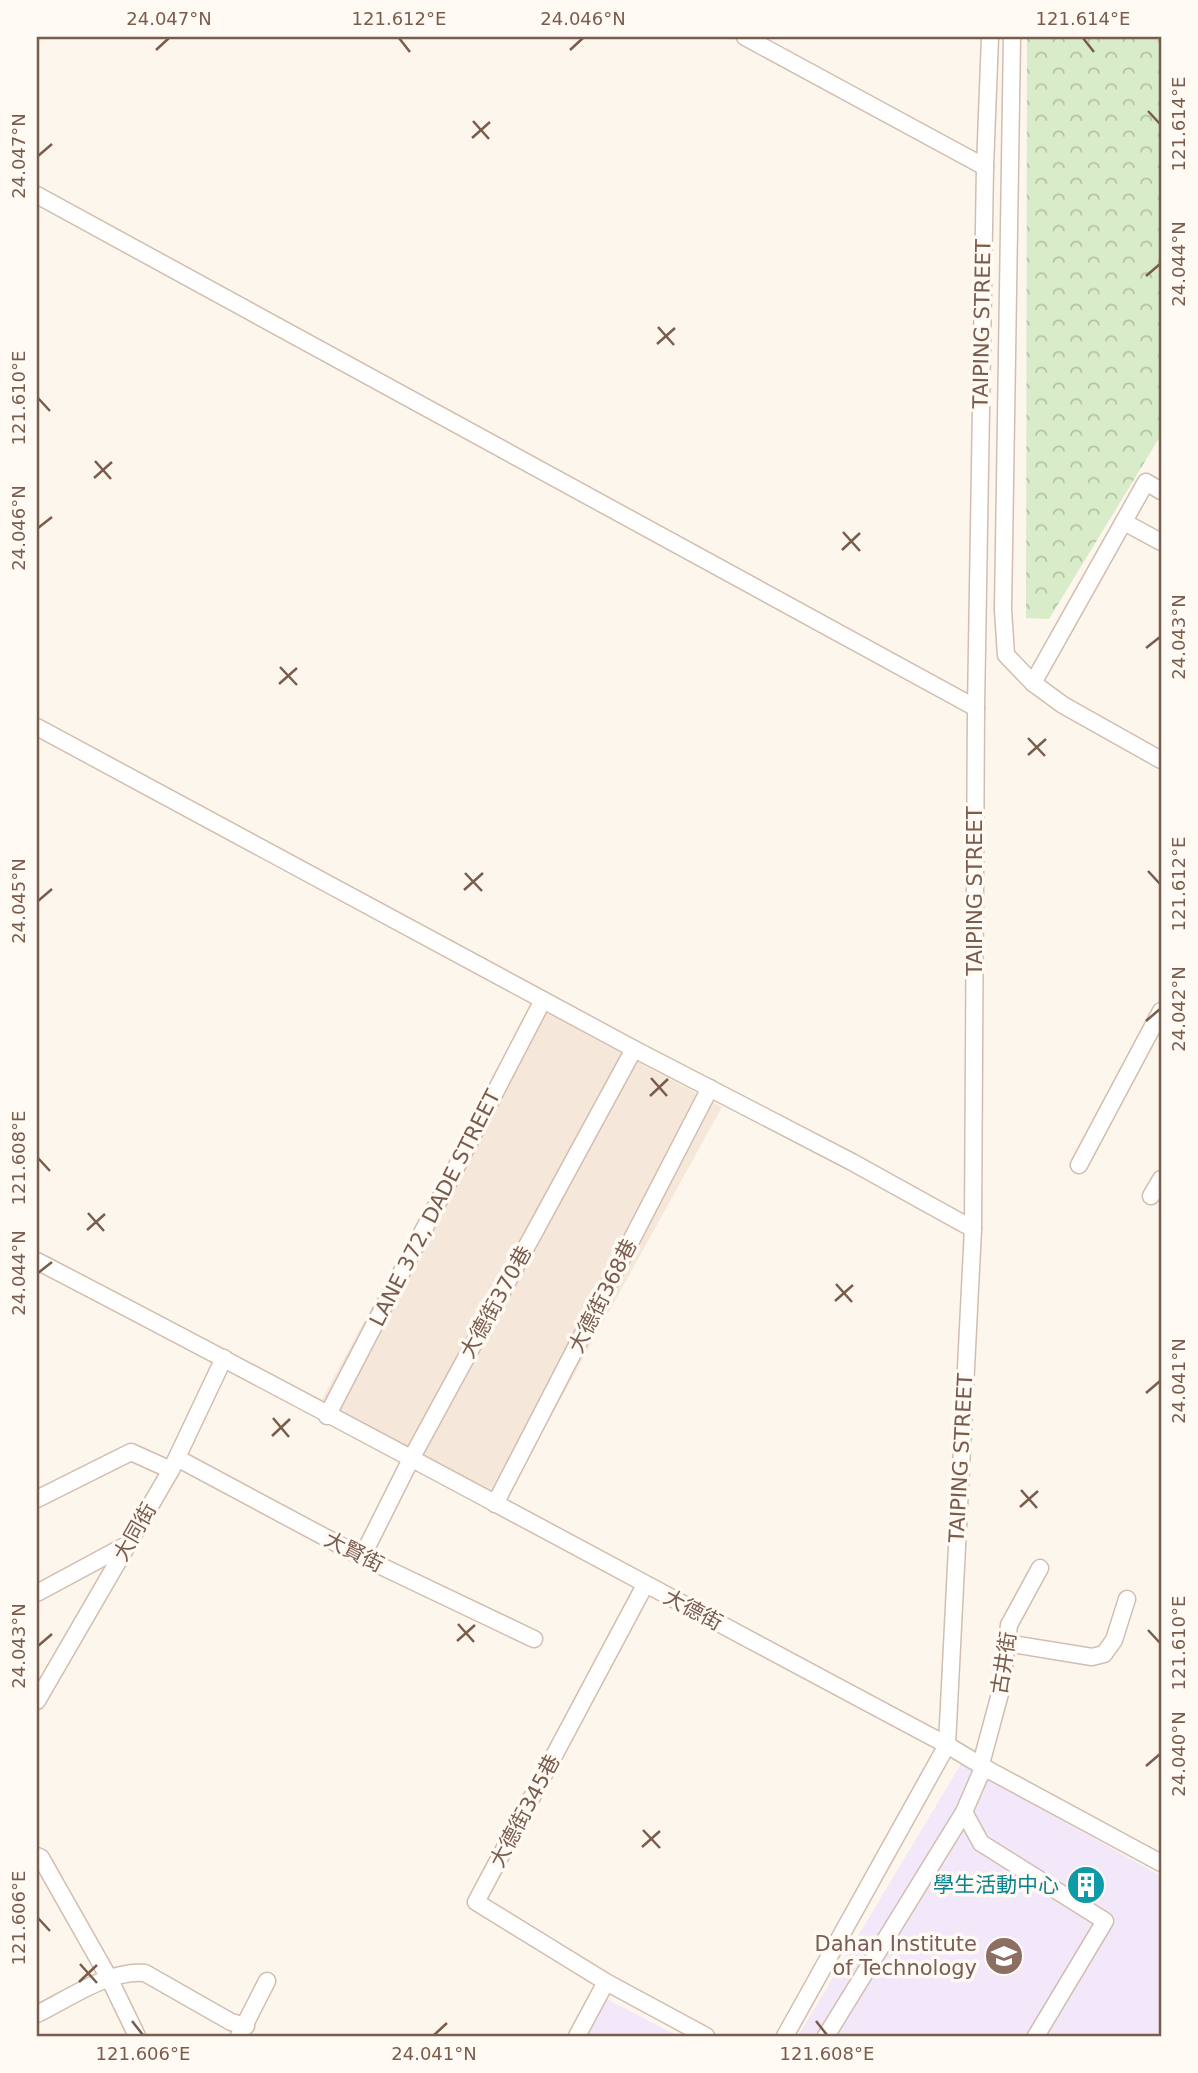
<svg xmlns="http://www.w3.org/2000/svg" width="1198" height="2073" viewBox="0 0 1198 2073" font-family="'DejaVu Sans','Noto Sans TC',sans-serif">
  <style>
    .residential { fill: #f5e8da }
    .education { fill: #f3e8fa }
    .forest { fill: url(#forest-crowns) }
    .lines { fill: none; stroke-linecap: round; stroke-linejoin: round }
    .minor-casing { stroke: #d1beb0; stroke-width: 19 }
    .minor { stroke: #fff; stroke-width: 16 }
    .ticks { fill: none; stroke: #7a5c4d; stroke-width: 2.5 }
    .labels { text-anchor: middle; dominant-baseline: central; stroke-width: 7; stroke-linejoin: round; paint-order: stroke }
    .street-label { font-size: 21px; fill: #7a5c4d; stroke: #fffaf3 }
    .culture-label { font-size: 21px; fill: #0d838f; stroke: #fffaf3; text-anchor: end }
    .education-label { font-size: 21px; fill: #785e54; stroke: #fffaf3; text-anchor: end }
    .neatline { fill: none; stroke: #7a5c4d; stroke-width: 2.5 }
    .ticks-label { font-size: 18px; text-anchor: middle; fill: #7a5c4d }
  </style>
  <defs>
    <pattern id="forest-crowns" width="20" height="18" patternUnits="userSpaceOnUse" patternTransform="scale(1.75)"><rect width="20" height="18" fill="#d8ecc9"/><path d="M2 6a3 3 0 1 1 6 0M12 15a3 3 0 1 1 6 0" fill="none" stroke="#b4c2a5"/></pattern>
  </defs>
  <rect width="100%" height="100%" fill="#fdf6ec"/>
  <polygon class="residential" points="534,1006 722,1107 505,1500 319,1405"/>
  <g class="education">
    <polygon points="961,1764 1161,1876 1161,2036 798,2036"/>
    <polygon points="605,1998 678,2036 585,2036"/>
  </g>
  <polygon class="forest" points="1027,37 1161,37 1161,442 1158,440 1049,619 1026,618"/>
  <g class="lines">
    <defs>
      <g id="minor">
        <polyline points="745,37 985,167"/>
        <polyline points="1012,37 1003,610 1006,655 1033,683 1063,705 1161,760"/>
        <polyline points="37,195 976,708"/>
        <polyline points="1124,522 1161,542"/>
        <polyline points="1033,683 1146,482 1161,491"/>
        <polyline points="37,727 634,1049 852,1162 973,1229"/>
        <polyline points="1079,1165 1161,1011"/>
        <polyline points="1151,1196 1161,1179"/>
        <path d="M37 1261C342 1419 644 1584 947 1745L987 1769 1161 1863"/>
        <polyline points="327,1416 543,1000"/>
        <polyline points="177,1458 362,1557 534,1639"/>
        <polyline points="37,1499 131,1452 171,1470"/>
        <polyline points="495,1504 710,1088"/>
        <polyline points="362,1557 411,1459 634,1049"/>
        <polyline points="645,1585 476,1902 606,1982 706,2036"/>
        <polyline points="37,1593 128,1544"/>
        <polyline points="1006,1643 1092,1657 1104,1654 1114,1640 1127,1599"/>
        <polyline points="37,1701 171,1470 224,1358"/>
        <polyline points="981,1764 1001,1690 1009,1625 1040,1568"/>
        <polyline points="964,1812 981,1843 1105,1921 1036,2036"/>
        <polyline points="37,1856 41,1858 109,1978 137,2036"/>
        <path d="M37 2014C68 1999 110 1969 145 1973L231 2022 246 2026"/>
        <polyline points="239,2036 267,1981"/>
        <polyline points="577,2036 606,1982"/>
        <polyline points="785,2036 947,1745 973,1229 976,708 985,167 990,37"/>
        <polyline points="826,2036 964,1812 980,1775 987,1769"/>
      </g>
    </defs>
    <use href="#minor" class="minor-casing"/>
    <use href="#minor" class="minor"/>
  </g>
  <path class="ticks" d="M399 38 410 52M1083 38 1094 52M156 50 169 38M570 50 583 38M1148 111 1160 124M473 121 489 139M472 138 490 122M38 156 52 144M1146 276 1160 264M658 327 674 345M657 344 675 328M38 398 50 411M95 461 111 479M94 478 112 462M38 528 52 517M843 532 860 551M842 550 860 533M1146 648 1160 637M280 667 297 685M279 684 297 668M1028 738 1045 756M1028 755 1046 739M1148 871 1160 884M465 873 482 891M464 890 483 873M38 901 52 889M1146 1021 1160 1009M651 1078 667 1096M650 1096 668 1079M38 1158 50 1171M88 1213 104 1231M87 1230 105 1214M38 1273 52 1262M836 1284 852 1302M835 1301 853 1285M1146 1393 1160 1381M273 1418 289 1437M272 1436 290 1419M1021 1490 1037 1508M1020 1507 1038 1491M458 1624 474 1642M1148 1630 1160 1643M457 1641 475 1625M38 1646 52 1634M1146 1766 1160 1754M643 1830 660 1848M642 1847 660 1831M38 1918 50 1931M80 1964 97 1983M79 1982 97 1965M132 2021 143 2035M816 2021 827 2035M434 2035 447 2023"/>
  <defs>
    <symbol id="building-disc" viewBox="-11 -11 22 22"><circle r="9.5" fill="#0f9aa8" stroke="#fffaf3"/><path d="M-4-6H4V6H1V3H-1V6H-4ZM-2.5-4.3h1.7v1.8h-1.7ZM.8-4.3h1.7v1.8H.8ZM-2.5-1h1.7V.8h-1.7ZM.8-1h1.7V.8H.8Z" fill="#fff"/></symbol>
    <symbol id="university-disc" viewBox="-11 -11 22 22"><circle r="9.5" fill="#8d6e63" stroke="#fffaf3"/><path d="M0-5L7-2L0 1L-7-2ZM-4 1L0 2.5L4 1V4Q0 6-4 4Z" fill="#fff"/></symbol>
  </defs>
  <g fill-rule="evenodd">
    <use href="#building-disc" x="1064" y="1863" width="44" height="44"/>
    <use href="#university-disc" x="982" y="1934" width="44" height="44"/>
  </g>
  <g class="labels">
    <g class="street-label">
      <text transform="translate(982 324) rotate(-89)">TAIPING STREET</text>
      <text transform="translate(975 891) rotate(-90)">TAIPING STREET</text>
      <text transform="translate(435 1208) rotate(-63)">LANE 372, DADE STREET</text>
      <text transform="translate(603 1296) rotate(-63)">大德街368巷</text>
      <text transform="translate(496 1302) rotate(-61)">大德街370巷</text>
      <text transform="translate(961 1458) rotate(-87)">TAIPING STREET</text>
      <text transform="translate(135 1532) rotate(-60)">大同街</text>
      <text transform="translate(354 1552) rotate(27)">大賢街</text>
      <text transform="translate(693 1610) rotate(28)">大德街</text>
      <text transform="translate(1004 1663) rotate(-81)">古井街</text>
      <text transform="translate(525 1811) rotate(-62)">大德街345巷</text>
    </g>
    <g class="culture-label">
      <text x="1059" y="1885">學生活動中心</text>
    </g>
    <g class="education-label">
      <text x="977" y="1944">Dahan Institute<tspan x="977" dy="24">of Technology</tspan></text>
    </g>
  </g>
  <rect width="1198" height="2073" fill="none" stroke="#fffaf3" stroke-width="77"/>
  <rect x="38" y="38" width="1122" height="1997" class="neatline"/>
  <g class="ticks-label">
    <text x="169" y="25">24.047°N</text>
    <text x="399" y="25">121.612°E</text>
    <text x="583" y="25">24.046°N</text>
    <text x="1083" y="25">121.614°E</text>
    <text transform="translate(1179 124) rotate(-90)" y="6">121.614°E</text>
    <text transform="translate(19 156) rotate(-90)" y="6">24.047°N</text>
    <text transform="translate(1179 264) rotate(-90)" y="6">24.044°N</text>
    <text transform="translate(19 398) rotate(-90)" y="6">121.610°E</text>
    <text transform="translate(19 528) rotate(-90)" y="6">24.046°N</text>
    <text transform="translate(1179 637) rotate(-90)" y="6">24.043°N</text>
    <text transform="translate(1179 884) rotate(-90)" y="6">121.612°E</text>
    <text transform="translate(19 901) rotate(-90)" y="6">24.045°N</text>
    <text transform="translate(1179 1009) rotate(-90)" y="6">24.042°N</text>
    <text transform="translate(19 1158) rotate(-90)" y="6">121.608°E</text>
    <text transform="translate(19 1273) rotate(-90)" y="6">24.044°N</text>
    <text transform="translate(1179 1381) rotate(-90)" y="6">24.041°N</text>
    <text transform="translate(1179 1643) rotate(-90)" y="6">121.610°E</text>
    <text transform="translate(19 1646) rotate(-90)" y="6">24.043°N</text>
    <text transform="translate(1179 1754) rotate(-90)" y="6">24.040°N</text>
    <text transform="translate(19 1918) rotate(-90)" y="6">121.606°E</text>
    <text x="143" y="2060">121.606°E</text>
    <text x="434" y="2060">24.041°N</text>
    <text x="827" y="2060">121.608°E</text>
  </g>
</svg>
